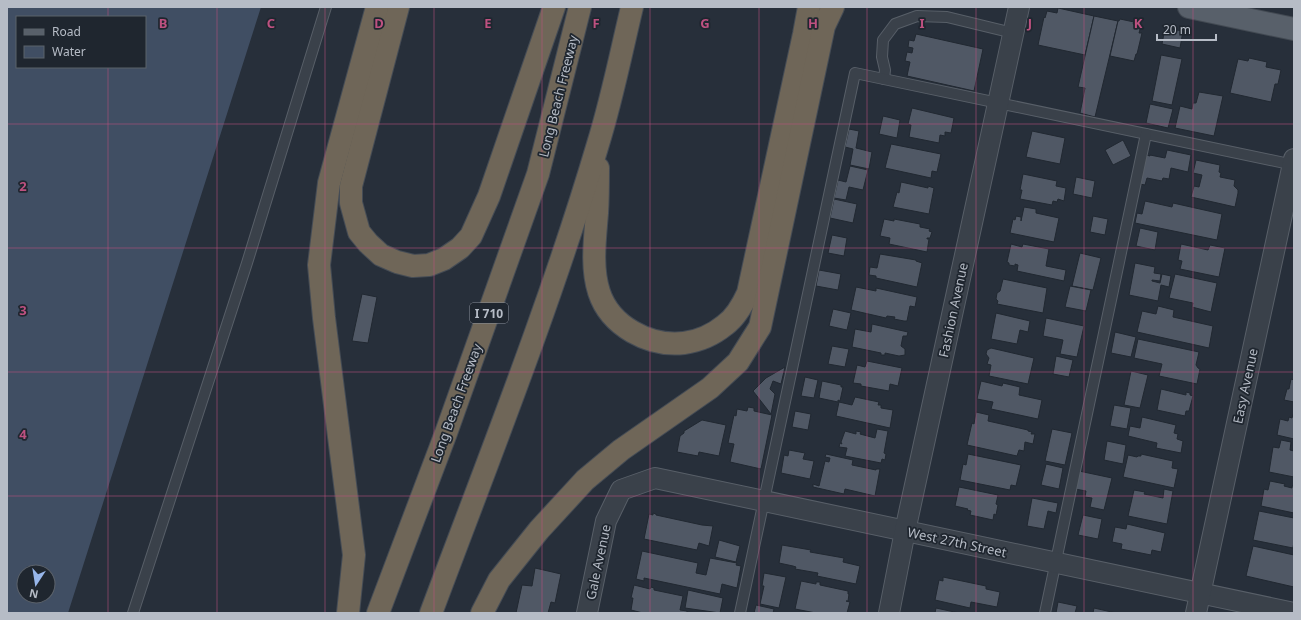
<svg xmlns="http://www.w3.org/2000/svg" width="1301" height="620" viewBox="0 0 1301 620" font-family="'Noto Sans',sans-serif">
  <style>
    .water { fill: #404e63; fill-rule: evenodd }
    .building { fill: #505865; stroke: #212831 }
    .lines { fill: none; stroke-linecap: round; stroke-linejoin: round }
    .lane-casing { stroke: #585f68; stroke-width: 12 }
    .street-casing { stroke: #585f68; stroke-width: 22 }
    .primary-casing { stroke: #434a53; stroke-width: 24 }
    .highway-casing { stroke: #454c55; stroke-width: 24 }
    .lane { stroke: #3a414a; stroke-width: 10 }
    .street { stroke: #3a414a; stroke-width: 20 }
    .primary { stroke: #58606a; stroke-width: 22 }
    .highway { stroke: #6f6658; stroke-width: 22 }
    .grid { fill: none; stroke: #be5180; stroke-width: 1; stroke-opacity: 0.55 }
    .labels { text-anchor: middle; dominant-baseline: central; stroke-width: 3.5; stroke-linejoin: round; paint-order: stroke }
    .shield { fill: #1f262f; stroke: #898f99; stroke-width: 1 }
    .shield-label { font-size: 12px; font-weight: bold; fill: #b6bcc6 }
    .street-label { font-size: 13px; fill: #b6bcc6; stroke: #1f262f }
    .grid-label { font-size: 13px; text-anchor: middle; font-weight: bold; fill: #be5180; stroke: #1f262f; stroke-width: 3.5; stroke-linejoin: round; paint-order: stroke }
  </style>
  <rect width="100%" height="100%" fill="#272f3a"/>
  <path class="water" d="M7 7H261L68 613H7ZM17 17H145V67H17ZM24 572H48V596H24Z"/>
  <g class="building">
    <polygon points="1058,8 1094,16 1085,55 1038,45 1044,17 1045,18 1047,11 1057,13"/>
    <polygon points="1094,16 1118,21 1095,117 1080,113 1085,88 1078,87"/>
    <polygon points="1120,19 1134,22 1133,24 1141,26 1139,33 1142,33 1137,54 1136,54 1134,61 1110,56 1118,21 1119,21"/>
    <polygon points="1165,28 1183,31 1180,48 1162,44"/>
    <polygon points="916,34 983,49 974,91 907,76 910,62 905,61 907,52 912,53 913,48 908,47 909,40 914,41"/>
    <polygon points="1161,55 1182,59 1172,105 1152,101"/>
    <polygon points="1249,58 1267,62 1266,67 1281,70 1278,84 1275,84 1271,102 1230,93 1238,59 1248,61"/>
    <polygon points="1199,92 1223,96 1214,136 1175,128 1180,106 1192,109 1193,103 1196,103"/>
    <polygon points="1150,104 1173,109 1168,128 1146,123"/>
    <polygon points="912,108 954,118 951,133 945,132 945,136 940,135 939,143 909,137 911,125 908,124"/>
    <polygon points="883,116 900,120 897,138 879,134"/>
    <polygon points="849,129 859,131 856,148 872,152 869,169 850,165 853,149 845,147"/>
    <polygon points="1032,131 1065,138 1060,164 1026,157"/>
    <polygon points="1123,140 1131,156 1113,165 1105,150"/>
    <polygon points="891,144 941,154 937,172 932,171 931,178 885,168"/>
    <polygon points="1167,150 1191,155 1188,172 1171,168 1169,179 1163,178 1162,181 1147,178 1145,185 1140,184 1146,155 1150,156 1150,155 1165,158"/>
    <polygon points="1196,160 1220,165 1219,172 1221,173 1220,177 1235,180 1234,186 1238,190 1238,193 1235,207 1191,197 1194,186 1199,187 1202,175 1193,173"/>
    <polygon points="850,166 868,170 863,190 849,187 846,200 834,198 838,180 846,182"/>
    <polygon points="1023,174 1057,181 1056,186 1066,188 1064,201 1058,199 1057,202 1053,201 1052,205 1020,199 1022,190 1020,190"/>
    <polygon points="1076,177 1095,181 1092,198 1073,194"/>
    <polygon points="901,182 928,188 928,186 934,188 929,214 893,207 897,192 899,193"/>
    <polygon points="834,199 857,204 853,223 830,218"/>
    <polygon points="1145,201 1172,207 1173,203 1222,214 1217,240 1135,223 1137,213 1142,214"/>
    <polygon points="1024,207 1036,209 1036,213 1059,218 1054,242 1010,233 1013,219 1015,220 1016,216 1021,217 1021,221"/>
    <polygon points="1093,216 1108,219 1105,235 1090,232"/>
    <polygon points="884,219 894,221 894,219 920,224 920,227 930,229 929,231 932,232 930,238 927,238 927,239 929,239 927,252 889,244 890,238 880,236"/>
    <polygon points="1140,228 1158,232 1155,250 1136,246"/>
    <polygon points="832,235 847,238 844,256 828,253"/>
    <polygon points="1011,244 1022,247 1023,244 1049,249 1046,266 1066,270 1064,281 1017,271 1018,265 1015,264 1015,266 1009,265 1009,263 1007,262"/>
    <polygon points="1181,244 1208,250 1210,245 1225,248 1219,277 1180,269 1182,261 1178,260"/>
    <polygon points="1080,253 1101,258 1093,290 1072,286"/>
    <polygon points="880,254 916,260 916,261 922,263 917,287 876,278 876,276 869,275 870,267 877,268"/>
    <polygon points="1135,263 1155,267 1154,273 1161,274 1160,281 1152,280 1152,281 1160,283 1162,274 1171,276 1169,287 1161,285 1158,301 1129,295"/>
    <polygon points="819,270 841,274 838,290 816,286"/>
    <polygon points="1175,274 1217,283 1211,312 1192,307 1193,303 1169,298"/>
    <polygon points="1003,279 1047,288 1043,313 997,304 998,301 996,299 997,293 1000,291"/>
    <polygon points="1070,286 1091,290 1086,311 1065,307"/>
    <polygon points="856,287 876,291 876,288 917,297 915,307 910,306 907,321 904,321 894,319 895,317 887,316 886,318 851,310"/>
    <polygon points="362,294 377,297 368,343 352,341"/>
    <polygon points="1158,306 1174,310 1173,317 1213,326 1209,348 1137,332 1142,311 1156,314"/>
    <polygon points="833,309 851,313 847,330 829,326"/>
    <polygon points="996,313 1030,321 1028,332 1020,330 1017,344 991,339"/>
    <polygon points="1046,318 1084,326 1077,357 1060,354 1063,340 1043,336"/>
    <polygon points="872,324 908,332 907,336 903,336 901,346 905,349 905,355 899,356 885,353 885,355 881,355 881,353 852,347 855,329 871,332"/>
    <polygon points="1115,332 1136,337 1131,357 1111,353"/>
    <polygon points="1138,339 1199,352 1196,365 1198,368 1200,369 1197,384 1159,376 1162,364 1134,358"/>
    <polygon points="832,346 849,349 845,367 828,364"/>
    <polygon points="991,348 1034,358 1028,384 989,376 991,365 987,364 989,358 986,354 987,350"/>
    <polygon points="1056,356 1073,360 1069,377 1053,374"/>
    <polygon points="867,361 902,368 898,386 890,384 889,391 861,386 861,384 853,383 857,365 865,367"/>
    <polygon points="785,367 781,384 773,381 770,389 775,394 771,414 753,391 766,378"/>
    <polygon points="1131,371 1148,375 1140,408 1124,405"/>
    <polygon points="805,377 818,380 814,398 801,396"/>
    <polygon points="1291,379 1294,380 1294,402 1284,400 1287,389 1289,389"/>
    <polygon points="822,381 841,385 841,387 843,387 840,401 838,400 838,402 819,398"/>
    <polygon points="981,381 1002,386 1003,383 1020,387 1019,395 1042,400 1038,419 991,409 993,402 977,399"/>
    <polygon points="1161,389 1186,395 1186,392 1190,393 1190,395 1193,396 1189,411 1186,411 1185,416 1157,410"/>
    <polygon points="855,397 879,402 878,405 881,405 881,408 893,410 890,428 836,416 839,402 852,405"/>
    <polygon points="1114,405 1131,408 1127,429 1110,426"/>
    <polygon points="748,407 754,408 754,411 772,415 761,469 730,462 734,444 728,443 734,415 736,416 737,409 747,411"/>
    <polygon points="795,411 811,414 808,430 792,427"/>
    <polygon points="976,412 989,415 988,421 1028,430 1028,431 1032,432 1031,434 1035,434 1033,444 1025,442 1024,451 1019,450 1017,456 967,445 972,423 974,424"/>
    <polygon points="1293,414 1294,414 1294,439 1277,435 1280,419 1288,421 1289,417 1292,418"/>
    <polygon points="1142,417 1176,425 1174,433 1178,434 1177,439 1183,441 1181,453 1156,448 1157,443 1128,436 1130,426 1140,428"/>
    <polygon points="702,420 726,425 719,456 699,452 698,456 677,452 680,436 684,433 684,431"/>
    <polygon points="877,429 888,431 884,453 886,454 885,460 882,459 881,463 845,456 847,448 839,447 840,443 842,444 841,442 845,431 856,434 856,431 861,432 860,434 875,438"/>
    <polygon points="1052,429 1072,433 1065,465 1045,461"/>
    <polygon points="1281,440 1291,442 1290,450 1294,451 1294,477 1269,472 1273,447 1279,448"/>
    <polygon points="1107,441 1126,445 1123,464 1104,460"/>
    <polygon points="789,450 805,453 803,459 814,461 810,479 781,473 784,455 788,456"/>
    <polygon points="826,454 853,460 852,465 876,470 876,469 880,469 875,496 845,489 844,494 813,487 813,484 819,486 825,461 829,462 830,458 825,457"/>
    <polygon points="968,454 1021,465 1016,486 1011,485 1010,490 960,480 963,464 966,465"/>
    <polygon points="1141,454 1173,461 1172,468 1178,469 1174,488 1123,477 1128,455 1137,457 1138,456 1141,456"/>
    <polygon points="1046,464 1063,468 1059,489 1041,485"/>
    <polygon points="1079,471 1112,478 1104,510 1090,507 1092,498 1085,497 1086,491 1075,489"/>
    <polygon points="1270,481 1285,484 1284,486 1292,488 1292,486 1294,486 1294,513 1261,506 1264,489 1268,490"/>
    <polygon points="959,487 998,495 996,504 998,505 996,515 994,514 993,520 970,515 971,511 967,510 968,509 955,506"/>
    <polygon points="1164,489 1173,491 1167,524 1128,516 1134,490 1145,492 1144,494 1163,498"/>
    <polygon points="1032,498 1058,503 1056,513 1048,511 1044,529 1027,526"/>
    <polygon points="1259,511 1294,518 1294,541 1293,548 1253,540"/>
    <polygon points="653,513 656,514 656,515 702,525 713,526 709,546 699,543 697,550 644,539 649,514 653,515"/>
    <polygon points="1083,515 1102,519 1098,539 1078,535"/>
    <polygon points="1127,524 1165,533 1161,552 1152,550 1151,555 1121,549 1122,544 1112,542 1115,527 1126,529"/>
    <polygon points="719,540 740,546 736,562 715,557"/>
    <polygon points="782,545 811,550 810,552 844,558 843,562 860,566 856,584 817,576 818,573 795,569 796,567 793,566 779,563"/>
    <polygon points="1253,546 1294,555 1294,587 1246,576"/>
    <polygon points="642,551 698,563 696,573 706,575 710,558 737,563 736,565 741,566 737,588 722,584 720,594 644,578 644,581 636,579"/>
    <polygon points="535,568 561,574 555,603 551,602 548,613 516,613 522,585 532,586"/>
    <polygon points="764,573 786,577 779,608 760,604 764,586 762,586"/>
    <polygon points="943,577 986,586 986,589 1000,592 997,607 971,602 970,608 935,600 939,580 943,581"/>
    <polygon points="801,581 816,584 816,582 820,582 820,585 848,591 848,594 849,594 848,601 846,601 850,602 847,613 816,613 795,609"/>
    <polygon points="634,585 650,589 651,587 654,588 654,590 683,596 680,610 687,611 687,613 643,613 631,610 633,598 631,598"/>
    <polygon points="688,590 723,598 720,613 685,608"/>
    <polygon points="1058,602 1077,606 1075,613 1056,613"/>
    <polygon points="756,605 774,609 773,613 754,613"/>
    <polygon points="936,608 959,613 935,613"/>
    <polygon points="1094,608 1116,613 1093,613"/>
  </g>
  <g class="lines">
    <defs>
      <g id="lane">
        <polyline points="884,79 885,70 882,57 883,40 895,24 917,16 947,17 1013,33"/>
        <polyline points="133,613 247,263 326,7"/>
        <polyline points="740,613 855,73 1294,165"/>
        <polyline points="1045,613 1146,134"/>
      </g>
      <g id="street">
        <polyline points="587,613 606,521 621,490 655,478 1294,613"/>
        <polyline points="889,613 905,531 1019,7"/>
        <polyline points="1196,613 1294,159"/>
      </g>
      <polyline id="primary" points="1189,7 1294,29"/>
      <g id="highway">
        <polyline points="398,7 351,186 351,203 359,232 368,243 381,255 397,262 413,266 429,265 444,259 460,248 471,236 489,196 554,7"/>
        <path d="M598 168C598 183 598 198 597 213 595 239 591 267 599 292 610 326 649 347 684 343 699 341 714 334 725 325 736 317 743 304 748 293L804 34 809 7"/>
        <polyline points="348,613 354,555 324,318 319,265 329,183 377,7"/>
        <polyline points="378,613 446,433 538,174 580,7"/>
        <path d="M431 613C489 458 551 303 598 144 612 99 621 53 632 7"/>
        <polyline points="482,613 499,580 539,530 585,480 621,450 710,388 738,362 760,327 824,26 833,7"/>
      </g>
    </defs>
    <use href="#lane" class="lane-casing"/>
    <use href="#street" class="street-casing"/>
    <use href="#primary" class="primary-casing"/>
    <use href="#highway" class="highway-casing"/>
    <use href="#lane" class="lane"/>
    <use href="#street" class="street"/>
    <use href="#primary" class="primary"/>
    <use href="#highway" class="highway"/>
  </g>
  <path class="grid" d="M108 7V17M217 7V613M325 7V613M434 7V613M542 7V613M650 7V613M759 7V613M867 7V613M976 7V613M1084 7V613M1193 7V613M108 67V613M7 124H1294M7 248H1294M7 372H1294M7 496H1294"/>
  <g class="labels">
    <rect class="shield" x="470" y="303" width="38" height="20" rx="3"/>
    <g class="shield-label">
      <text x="489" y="313">I 710</text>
    </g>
    <g class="street-label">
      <text transform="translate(558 96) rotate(-76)">Long Beach Freeway</text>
      <text transform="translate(953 310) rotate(-78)">Fashion Avenue</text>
      <text transform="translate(1245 386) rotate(-78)">Easy Avenue</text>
      <text transform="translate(456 403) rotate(-70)">Long Beach Freeway</text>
      <text transform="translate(957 542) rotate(12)">West 27th Street</text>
      <text transform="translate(598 562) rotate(-78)">Gale Avenue</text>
    </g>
  </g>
  <g class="grid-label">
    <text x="163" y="28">B</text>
    <text x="271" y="28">C</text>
    <text x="379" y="28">D</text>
    <text x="488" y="28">E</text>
    <text x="596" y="28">F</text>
    <text x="705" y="28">G</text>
    <text x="813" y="28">H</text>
    <text x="922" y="28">I</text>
    <text x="1030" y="28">J</text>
    <text x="1138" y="28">K</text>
    <text x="23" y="191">2</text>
    <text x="23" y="315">3</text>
    <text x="23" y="439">4</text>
  </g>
  <rect width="1301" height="620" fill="none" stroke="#b6bcc6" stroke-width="16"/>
  <rect x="16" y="16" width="130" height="52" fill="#1f262f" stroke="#5b626b"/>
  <rect x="24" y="29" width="20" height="6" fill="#58606a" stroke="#5b626b"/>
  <text x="52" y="36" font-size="12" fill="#b6bcc6">Road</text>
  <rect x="24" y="46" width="20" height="12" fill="#404e63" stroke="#5b626b"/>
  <text x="52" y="56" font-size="12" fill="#b6bcc6">Water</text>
  <g transform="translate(36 584) rotate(192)"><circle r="19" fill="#1f262f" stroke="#5b626b"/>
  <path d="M0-3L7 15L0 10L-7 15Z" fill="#97b6ea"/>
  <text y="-6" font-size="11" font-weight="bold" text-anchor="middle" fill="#b6bcc6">N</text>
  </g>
  <path d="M1157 34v6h59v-6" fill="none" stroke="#b6bcc6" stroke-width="2"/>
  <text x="1163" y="34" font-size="12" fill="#b6bcc6" stroke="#1f262f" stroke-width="3" paint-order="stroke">20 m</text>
</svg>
